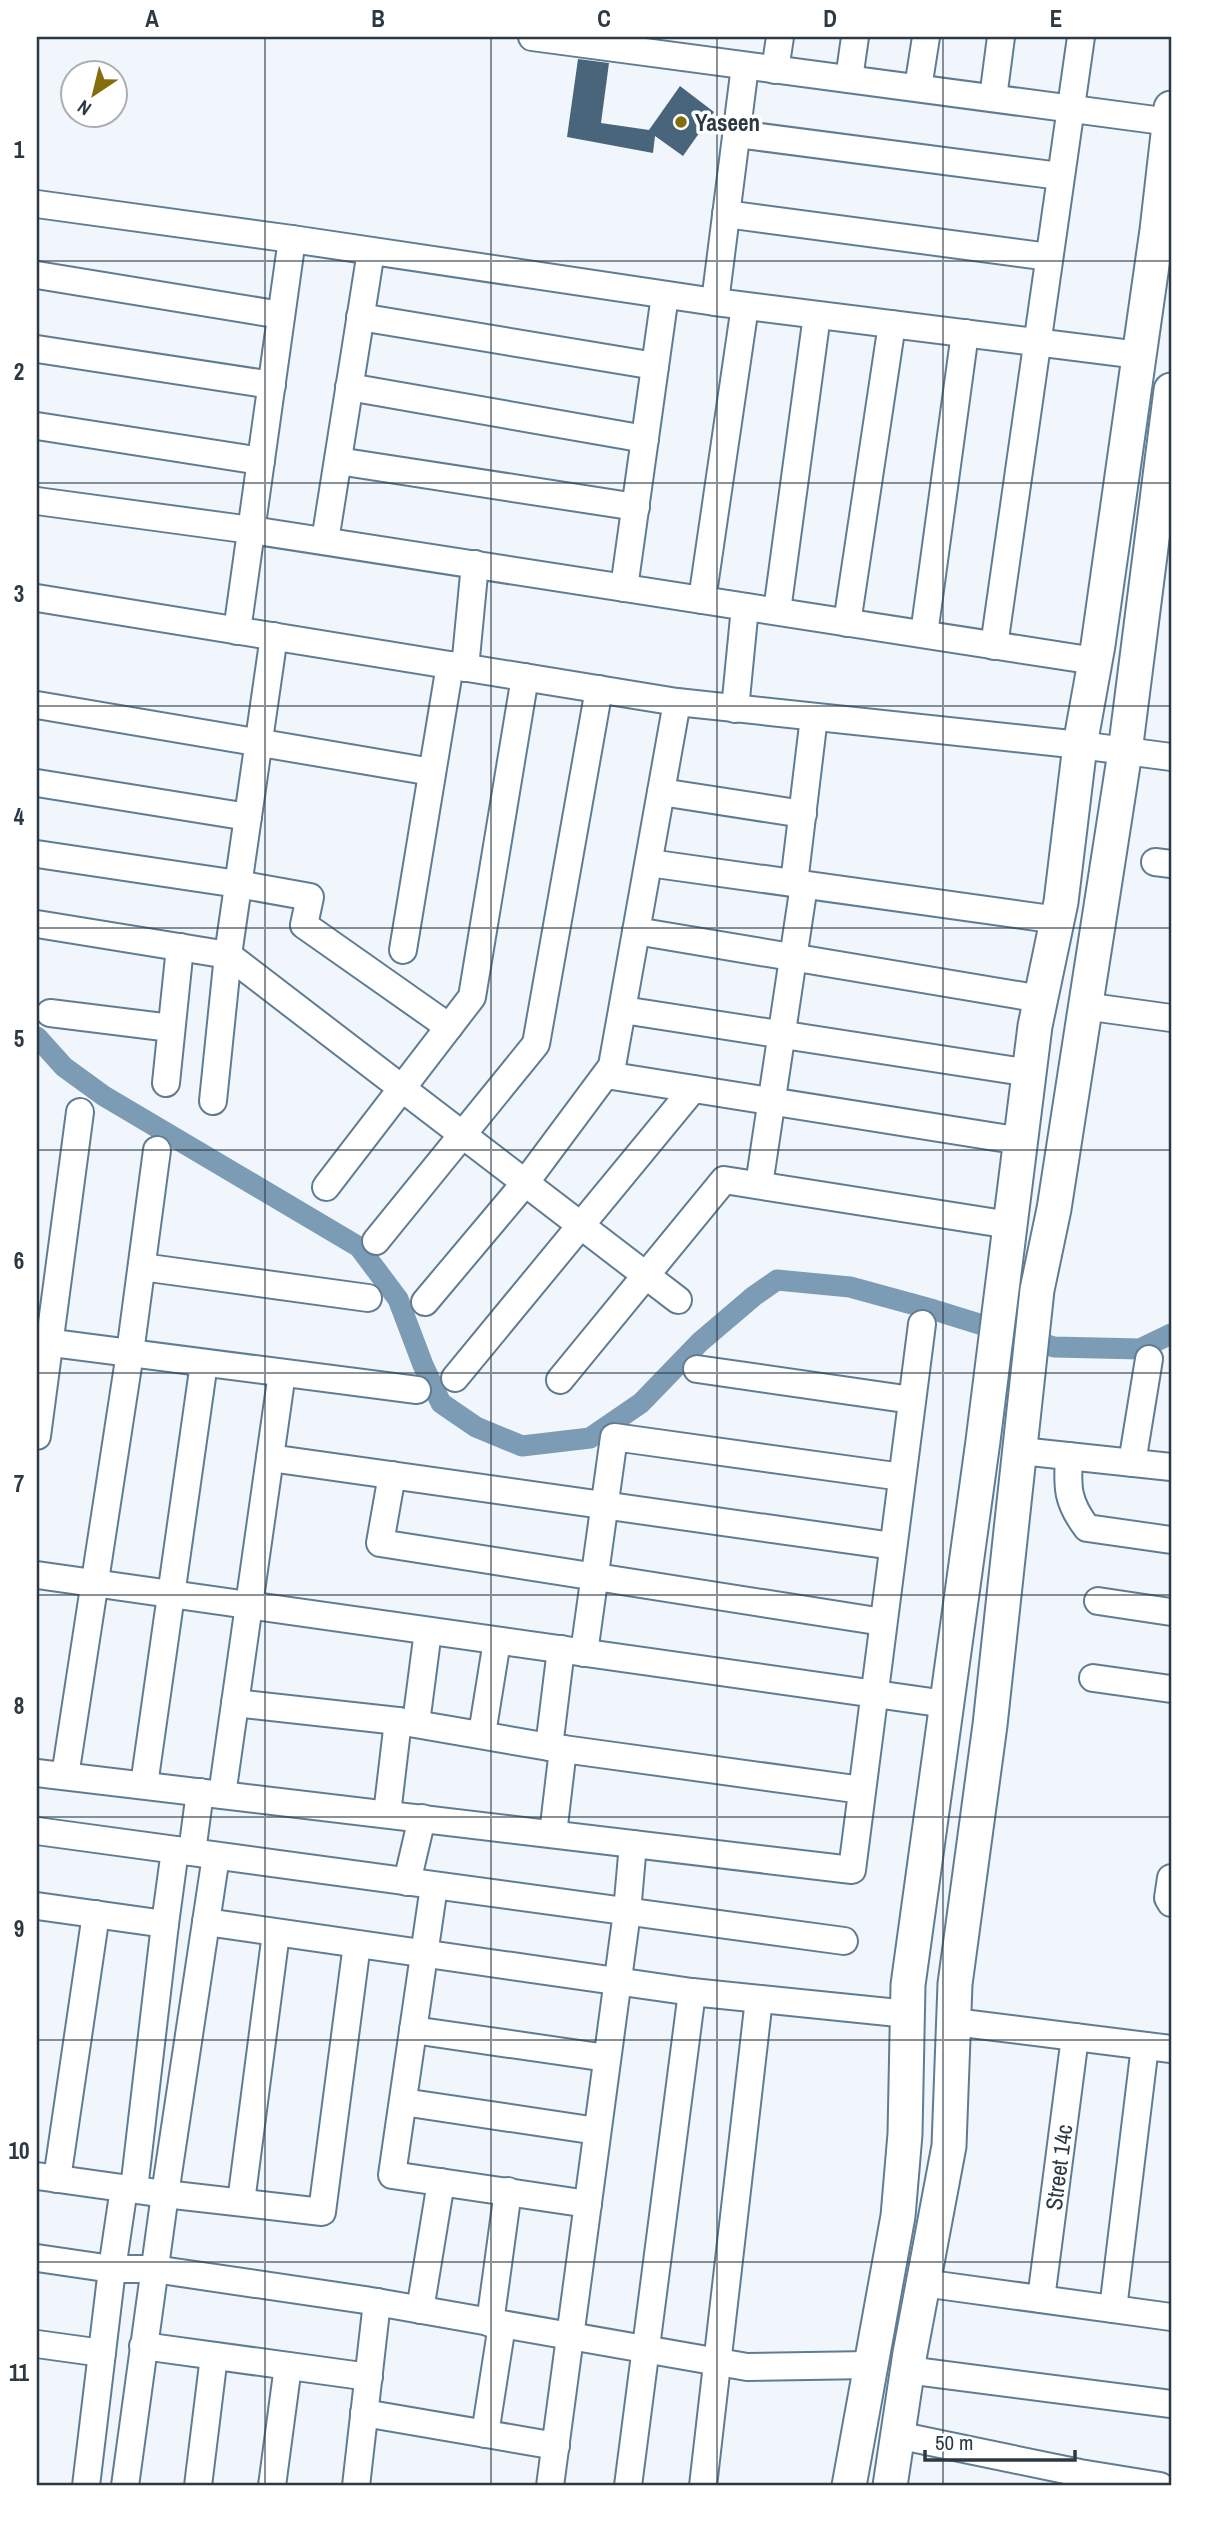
<svg xmlns="http://www.w3.org/2000/svg" width="1208" height="2523" viewBox="0 0 1208 2523" font-family="'Archivo Narrow',sans-serif">
  <style>
    .lines { fill: none; stroke-linecap: round; stroke-linejoin: round }
    .canal { stroke: #7c9cb6; stroke-width: 21 }
    .building { fill: #49657b }
    .minor-casing { stroke: #607c93; stroke-width: 30 }
    .major-casing { stroke: #607c93; stroke-width: 37 }
    .minor { stroke: #fff; stroke-width: 26 }
    .major { stroke: #fff; stroke-width: 33 }
    .grid { fill: none; stroke: #2c3842; stroke-width: 2; stroke-opacity: 0.55 }
    .poi-dot { fill: #856d0b; stroke: #fff; stroke-width: 2.5 }
    .labels { text-anchor: middle; dominant-baseline: central; stroke-width: 7; stroke-linejoin: round; paint-order: stroke }
    .poi-label { font-size: 23px; font-weight: bold; fill: #2c3842; stroke: #fff; text-anchor: start }
    .street-label { font-size: 23px; fill: #2c3842; stroke: #fff }
    .neatline { fill: none; stroke: #2c3842; stroke-width: 2.5 }
    .grid-label { font-size: 23px; text-anchor: middle; font-weight: bold; fill: #2c3842 }
  </style>
  <rect width="100%" height="100%" fill="#f0f6fc"/>
  <g class="lines">
    <polyline class="canal" points="37,1037 64,1067 104,1096 359,1247 398,1299 423,1365 441,1403 476,1427 522,1446 590,1438 641,1403 700,1342 754,1296 777,1280 850,1287 934,1310 1054,1347 1140,1349 1171,1334"/>
  </g>
  <polygon class="building" points="578,59 609,63 601,123 649,130 680,86 714,112 683,156 655,136 653,153 567,137"/>
  <g class="lines">
    <defs>
      <g id="minor">
        <polyline points="532,37 1170,122"/>
        <polyline points="775,70 780,37"/>
        <polyline points="849,79 855,37"/>
        <polyline points="918,88 926,37"/>
        <polyline points="993,98 1001,37"/>
        <polyline points="737,134 1060,176"/>
        <polyline points="37,204 292,239 715,302 1139,355"/>
        <polyline points="726,214 1049,257"/>
        <polyline points="37,275 281,315"/>
        <polyline points="715,302 745,66"/>
        <polyline points="360,317 655,366"/>
        <polyline points="37,349 272,385"/>
        <polyline points="349,387 645,439"/>
        <polyline points="37,426 261,461"/>
        <polyline points="338,461 636,507"/>
        <polyline points="37,501 251,530 1095,661"/>
        <polyline points="325,541 371,251"/>
        <polyline points="624,588 665,295"/>
        <polyline points="37,598 677,702 1080,745 1171,757"/>
        <polyline points="702,600 745,306"/>
        <polyline points="777,611 817,315"/>
        <polyline points="847,623 892,324"/>
        <polyline points="237,631 292,239"/>
        <polyline points="924,634 965,333"/>
        <polyline points="994,646 1081,37"/>
        <polyline points="465,668 475,564"/>
        <polyline points="37,705 432,772"/>
        <polyline points="735,709 745,607"/>
        <polyline points="37,783 248,817"/>
        <polyline points="661,792 803,814"/>
        <polyline points="37,854 238,884 310,897 304,925 449,1027"/>
        <polyline points="1155,862 1171,864"/>
        <polyline points="649,863 1058,920"/>
        <polyline points="794,883 814,717"/>
        <polyline points="37,924 228,955 678,1300"/>
        <polyline points="636,931 1041,999"/>
        <polyline points="403,950 450,665"/>
        <polyline points="1084,1006 1171,1018"/>
        <polyline points="623,1010 1030,1073"/>
        <polyline points="50,1013 171,1028"/>
        <polyline points="606,1075 1021,1141"/>
        <polyline points="166,1083 180,947"/>
        <polyline points="213,1101 228,955 274,636"/>
        <polyline points="759,1185 804,885"/>
        <polyline points="326,1187 472,997 525,677"/>
        <polyline points="376,1241 536,1044 599,689"/>
        <polyline points="142,1267 368,1298"/>
        <polyline points="425,1302 525,1183 612,1066 677,702"/>
        <polyline points="37,1341 417,1390"/>
        <polyline points="697,1369 912,1400"/>
        <polyline points="455,1378 693,1089"/>
        <polyline points="560,1380 724,1180 1010,1225"/>
        <polyline points="37,1436 80,1112"/>
        <polyline points="1021,1451 1171,1467"/>
        <path d="M1069 1456C1067 1487 1067 1502 1087 1528L1171 1540"/>
        <polyline points="270,1458 893,1546"/>
        <polyline points="1132,1463 1149,1359"/>
        <polyline points="392,1475 380,1543 883,1622"/>
        <polyline points="37,1575 946,1704"/>
        <polyline points="1098,1601 1171,1612"/>
        <polyline points="584,1653 614,1437 902,1477"/>
        <polyline points="1093,1678 1171,1689"/>
        <polyline points="235,1703 398,1721 549,1747 862,1790"/>
        <polyline points="416,1723 428,1631"/>
        <polyline points="482,1734 497,1641"/>
        <polyline points="549,1747 561,1649"/>
        <polyline points="37,1773 852,1870 922,1324"/>
        <polyline points="65,1776 130,1353 157,1150"/>
        <polyline points="144,1785 204,1363"/>
        <polyline points="222,1795 282,1373"/>
        <polyline points="387,1814 398,1721"/>
        <polyline points="37,1831 844,1941"/>
        <polyline points="553,1834 563,1749"/>
        <polyline points="192,1852 200,1792"/>
        <polyline points="1171,1878 1168,1898 1171,1903"/>
        <polyline points="407,1882 422,1818"/>
        <polyline points="434,1886 392,2175 588,2204"/>
        <polyline points="37,1906 165,1924 175,1850"/>
        <polyline points="206,1922 692,1992"/>
        <polyline points="954,2022 1171,2049"/>
        <polyline points="413,2030 607,2058"/>
        <polyline points="403,2102 597,2131"/>
        <polyline points="37,2176 165,2194 322,2212 357,1944"/>
        <polyline points="57,2179 96,1914"/>
        <polyline points="134,2189 165,1924"/>
        <polyline points="241,2202 276,1933"/>
        <polyline points="37,2258 112,2269 154,2269 365,2300 747,2367 870,2365"/>
        <polyline points="923,2283 1171,2317"/>
        <path id="s1" d="M1041 2299 1075 2037"/>
        <polyline points="1113,2309 1145,2046"/>
        <polyline points="420,2310 441,2182"/>
        <polyline points="490,2323 508,2191"/>
        <polyline points="37,2344 102,2353"/>
        <polyline points="143,2346 369,2377"/>
        <polyline points="907,2370 1171,2404"/>
        <polyline points="364,2413 556,2446"/>
        <polyline points="485,2434 502,2325"/>
        <polyline points="897,2435 1080,2473 1160,2486"/>
        <polyline points="86,2486 112,2269 124,2188"/>
        <polyline points="125,2486 165,2194 216,1856"/>
        <polyline points="198,2486 214,2356"/>
        <polyline points="272,2486 288,2366"/>
        <polyline points="356,2486 377,2302"/>
        <polyline points="550,2486 627,1912 633,1844"/>
        <polyline points="628,2486 692,1992 908,2014"/>
        <polyline points="703,2486 759,1999"/>
      </g>
      <g id="major">
        <polyline points="849,2486 898,2216 905,2134 908,1985 983,1441 1035,1026 1061,902 1080,745 1098,645 1157,230 1171,108"/>
        <polyline points="890,2486 910,2353 949,2146 955,1984 990,1725 1037,1290 1054,1209 1125,752 1171,390"/>
      </g>
    </defs>
    <use href="#minor" class="minor-casing"/>
    <use href="#major" class="major-casing"/>
    <use href="#minor" class="minor"/>
    <use href="#major" class="major"/>
  </g>
  <path class="grid" d="M265 37V2486M491 37V2486M717 37V2486M943 37V2486M37 261H1171M37 483H1171M37 706H1171M37 928H1171M37 1150H1171M37 1373H1171M37 1595H1171M37 1817H1171M37 2040H1171M37 2262H1171"/>
  <circle class="poi-dot" cx="681" cy="122" r="7"/>
  <g class="labels">
    <g class="poi-label">
      <text x="695" y="122">Yaseen</text>
    </g>
    <g class="street-label">
      <text stroke="none"><textPath href="#s1" startOffset="133">Street 14c</textPath></text>
    </g>
  </g>
  <rect width="1208" height="2523" fill="none" stroke="#ffffff" stroke-width="77"/>
  <g transform="translate(94 94) rotate(215)"><circle r="33" fill="#ffffff" stroke="#abafb3" stroke-width="2"/>
  <path d="M0-5L12 26L0 18L-12 26Z" fill="#856d0b"/>
  <text y="-10" font-size="19" font-weight="bold" text-anchor="middle" fill="#2c3842">N</text>
  </g>
  <path d="M925 2450v10h150v-10" fill="none" stroke="#2c3842" stroke-width="3.5"/>
  <text x="935" y="2450" font-size="21" fill="#2c3842" stroke="#ffffff" stroke-width="5" paint-order="stroke">50 m</text>
  <rect x="38" y="38" width="1132" height="2446" class="neatline"/>
  <g class="grid-label">
    <text x="152" y="27">A</text>
    <text x="378" y="27">B</text>
    <text x="604" y="27">C</text>
    <text x="830" y="27">D</text>
    <text x="1056" y="27">E</text>
    <text x="19" y="158">1</text>
    <text x="19" y="380">2</text>
    <text x="19" y="602">3</text>
    <text x="19" y="825">4</text>
    <text x="19" y="1047">5</text>
    <text x="19" y="1269">6</text>
    <text x="19" y="1492">7</text>
    <text x="19" y="1714">8</text>
    <text x="19" y="1937">9</text>
    <text x="19" y="2159">10</text>
    <text x="19" y="2381">11</text>
  </g>
</svg>
